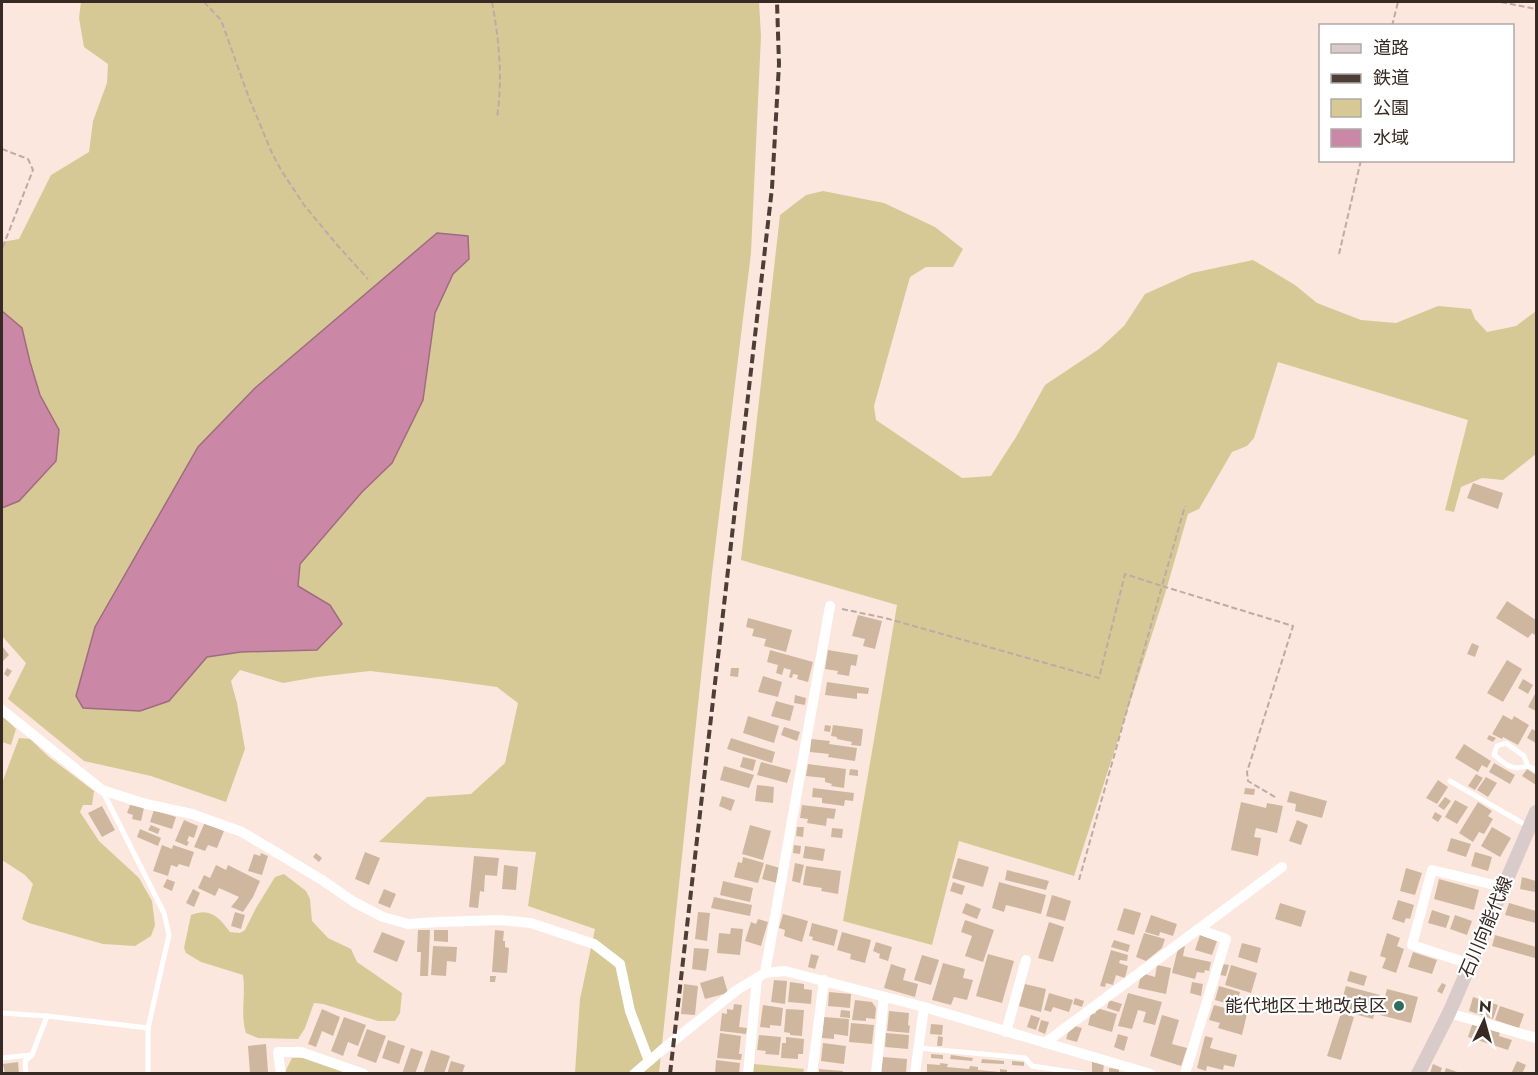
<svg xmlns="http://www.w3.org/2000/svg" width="1538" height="1075" viewBox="0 0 1538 1075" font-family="Jost,'Noto Sans JP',sans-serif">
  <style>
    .green { fill: #d7c996; fill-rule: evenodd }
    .water { fill: #cb88a6; stroke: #9f6c7f; stroke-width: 1.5 }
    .building { fill: #cfb79f }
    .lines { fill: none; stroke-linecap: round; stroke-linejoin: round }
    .path { stroke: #beaba3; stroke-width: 2; stroke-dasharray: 6 3; stroke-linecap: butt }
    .lane { stroke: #fff; stroke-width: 5 }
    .street { stroke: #fff; stroke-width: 10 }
    .secondary { stroke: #d9cbca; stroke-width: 14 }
    .rail { stroke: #4d3f38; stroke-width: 4; stroke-dasharray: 9 4.5; stroke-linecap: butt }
    .poi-dot { fill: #2e6e5c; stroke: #fff; stroke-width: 2 }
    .labels { text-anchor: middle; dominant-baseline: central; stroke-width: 4.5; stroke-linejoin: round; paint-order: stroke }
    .street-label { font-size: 18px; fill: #372a24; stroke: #fff }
    .poi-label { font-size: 18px; fill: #372a24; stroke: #fff; text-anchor: end }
  </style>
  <rect width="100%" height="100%" fill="#fce7de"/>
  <g class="green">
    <path d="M81 2H759L761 36 751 253 712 573 659 1073H575L580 999 595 929 528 906 536 852 379 842 427 797 471 794 505 763 518 703 497 687 439 679 370 671 317 677 283 683 240 670 231 681 237 703 245 749 226 802 151 776 84 761 8 699 26 663 2 636V508L19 501 56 461 59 430 40 395 30 362 22 328 2 311V242L19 239 51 175 89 152 93 121 107 83 108 64 84 47 79 18ZM437 233 469 259 453 274 435 313 423 400 392 463 362 492 300 564 298 586 330 605 241 652 207 657 198 447 255 388Z"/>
    <polygon points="823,191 884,203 935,227 963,249 953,267 926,267 910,277 874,406 876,420 962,478 991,476 1016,437 1045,385 1099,349 1124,326 1145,294 1192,273 1253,260 1295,285 1317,303 1361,320 1396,323 1438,306 1471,309 1475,319 1487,332 1516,326 1536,311 1536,454 1503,480 1482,478 1461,487 1454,512 1445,510 1468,420 1278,362 1254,438 1247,446 1232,452 1199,509 1188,514 1165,594 1074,876 959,841 932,945 843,921 897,605 741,560 780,215 806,195"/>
    <polygon points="2,715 16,729 11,745 2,742"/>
    <polygon points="19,738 30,739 49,757 94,791 92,805 83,805 80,812 99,841 139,878 152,901 155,925 151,936 135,946 103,944 29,923 22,919 33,884 25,875 2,860 2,783"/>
    <path d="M284 874 306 891 310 899 312 921 328 938 351 949 357 962 402 993 400 1013 395 1021H378L323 1004 314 1003 305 1028 298 1039 258 1038 246 1033C240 1014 246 995 243 975L201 962 186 953 184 948 191 915C210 907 219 917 230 932L240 933 245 930 256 908 275 877Z"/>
    <polygon points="292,1058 306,1058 342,1071 341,1074 287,1074 285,1072"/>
    <polygon points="754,1064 804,1069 803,1073 753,1074"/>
  </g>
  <g class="water">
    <polygon points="437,233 468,236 469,259 453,274 435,313 423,400 392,463 362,492 300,564 298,586 330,605 342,624 317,650 241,652 207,657 169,701 140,711 83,708 76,696 95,627 198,447 255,388"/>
    <polygon points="2,311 22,328 30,362 40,395 59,430 56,461 19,501 2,508"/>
  </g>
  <g class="building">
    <polygon points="1473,483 1503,493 1498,509 1467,498"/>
    <polygon points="1507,601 1536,620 1536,632 1535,635 1532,633 1528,638 1496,618"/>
    <polygon points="858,615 882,621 875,649 863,646 865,639 852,636"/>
    <polygon points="748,618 792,630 786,652 764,646 766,639 752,636 754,629 746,627"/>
    <polygon points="1472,643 1479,646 1475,657 1467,654"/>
    <polygon points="2,646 9,655 2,662"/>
    <polygon points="770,650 813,662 808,682 797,679 798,675 793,674 792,678 789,677 791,670 784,668 782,675 776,673 778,665 767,662"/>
    <polygon points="828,650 858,655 856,666 851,665 849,676 837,674 838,671 825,669"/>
    <polygon points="1507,660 1522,669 1503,702 1487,693"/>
    <polygon points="7,668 12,671 8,677 4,674"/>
    <polygon points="731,668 739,668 738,677 730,676"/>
    <polygon points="763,676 782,682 778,697 758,692"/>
    <polygon points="1523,679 1533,685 1528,694 1518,688"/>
    <polygon points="827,682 869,688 868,694 857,693 857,699 825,695"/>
    <polygon points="1536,692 1536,711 1528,707"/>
    <polygon points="795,695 806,698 805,705 794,703"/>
    <polygon points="776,701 794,706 790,721 771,716"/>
    <polygon points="1503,715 1512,720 1514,716 1529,725 1518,745 1503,737 1502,739 1492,734"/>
    <polygon points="748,716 779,726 774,743 743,733"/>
    <polygon points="825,725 831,726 830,732 824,731"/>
    <polygon points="833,725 863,729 861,746 851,745 852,742 837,739 837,737 831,736"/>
    <polygon points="784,727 800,732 797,741 781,735"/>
    <polygon points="1532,729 1536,731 1536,743 1527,738"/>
    <polygon points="1489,735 1496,738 1493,742 1487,739"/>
    <polygon points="731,738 775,752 772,763 727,749"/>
    <polygon points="811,739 830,741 829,744 857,748 855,761 828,757 829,754 810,752"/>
    <polygon points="1464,744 1491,761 1487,768 1482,765 1478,772 1455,758"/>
    <polygon points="743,757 756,760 753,771 740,767"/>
    <polygon points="761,762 791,770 787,783 757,775"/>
    <polygon points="1494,763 1515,775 1510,784 1489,772"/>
    <polygon points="808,764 846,769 844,788 831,786 832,784 825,782 825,778 806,776"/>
    <polygon points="724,766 754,775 749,788 720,780"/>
    <polygon points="850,769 858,770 858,776 849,775"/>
    <polygon points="1527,769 1536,775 1536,785 1522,776"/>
    <polygon points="1476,774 1483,778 1475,790 1468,786"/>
    <polygon points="1486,777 1497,783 1488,797 1477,790"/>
    <polygon points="1438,780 1448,787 1437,804 1426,798"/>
    <polygon points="757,785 774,787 773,803 755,801"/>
    <polygon points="813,788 854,793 853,801 845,800 844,806 822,803 822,798 812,797"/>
    <polygon points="1245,788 1255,789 1254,795 1244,794"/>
    <polygon points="1290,791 1327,801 1322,818 1295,811 1296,804 1287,802"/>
    <polygon points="722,796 735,800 731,811 719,806"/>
    <polygon points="1445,797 1451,801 1444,810 1438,806"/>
    <polygon points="1455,800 1468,807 1457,824 1445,817"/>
    <polygon points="1241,802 1266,808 1267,803 1283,806 1277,833 1256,828 1254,837 1261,838 1258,856 1231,850"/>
    <polygon points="1478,802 1492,811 1488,816 1493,819 1484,834 1479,832 1473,842 1459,833"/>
    <polygon points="130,805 144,808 141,821 132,819 133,815 127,813"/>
    <polygon points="802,805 836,809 834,819 827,818 826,826 807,823 808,819 800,818"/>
    <polygon points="102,806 115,830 102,837 88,813"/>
    <polygon points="154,810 176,817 172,829 150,822"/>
    <polygon points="1435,812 1442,816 1438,822 1432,818"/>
    <polygon points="184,820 198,826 194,838 189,836 187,841 189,842 187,846 175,841"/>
    <polygon points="1297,820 1308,825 1301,845 1289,841"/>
    <polygon points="205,822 224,831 217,848 208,845 205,851 194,847"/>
    <polygon points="151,825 160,829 158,834 148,830"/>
    <polygon points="750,825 771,831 763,860 742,854"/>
    <polygon points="797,827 804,827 803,837 796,836"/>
    <polygon points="1492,827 1511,838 1500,857 1481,846"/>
    <polygon points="832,828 843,829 842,838 831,837"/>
    <polygon points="140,829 161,838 158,846 137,837"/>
    <polygon points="1451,838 1471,844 1466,857 1447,851"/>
    <polygon points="162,845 172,849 173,845 194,852 189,867 179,864 177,867 171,865 168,876 153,871"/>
    <polygon points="794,845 801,846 800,854 793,853"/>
    <polygon points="805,846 825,849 823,861 803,858"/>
    <polygon points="365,852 380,858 369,885 355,879"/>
    <polygon points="1475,852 1492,857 1488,871 1471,866"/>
    <polygon points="261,853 268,856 262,875 248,871 254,854 260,856"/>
    <polygon points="316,853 322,858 319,862 313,857"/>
    <polygon points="474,856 499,858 497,876 485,875 484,892 480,891 478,908 469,907"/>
    <polygon points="743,857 764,863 758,883 734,877 738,862 742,863"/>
    <polygon points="958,858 989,867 983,887 952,878"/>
    <polygon points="795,863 804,865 800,883 792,881"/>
    <polygon points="766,864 780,868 777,883 762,879"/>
    <polygon points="216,865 226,870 228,865 260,881 253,897 243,912 231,907 239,897 219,888 215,896 198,888 204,875 210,878"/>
    <polygon points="504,865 518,867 516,890 502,889"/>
    <polygon points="806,866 841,871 838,894 821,891 822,888 803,885"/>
    <polygon points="1406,868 1422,873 1415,895 1400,891"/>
    <polygon points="1007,870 1049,881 1046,890 1005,880"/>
    <polygon points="1522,877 1536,881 1535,892 1520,889"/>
    <polygon points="167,879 175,882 172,891 163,887"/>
    <polygon points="1439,879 1479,890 1474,910 1434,899"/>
    <polygon points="723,881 753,888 750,902 720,895"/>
    <polygon points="953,882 965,886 962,895 950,891"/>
    <polygon points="999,882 1046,895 1041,914 1006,905 1004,912 992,908"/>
    <polygon points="193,889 200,893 194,907 186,903"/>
    <polygon points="384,889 396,894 390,908 378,903"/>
    <polygon points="1052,895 1071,901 1065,921 1046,916"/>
    <polygon points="714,897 752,905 750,916 711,908"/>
    <polygon points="1398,900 1414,905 1410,919 1406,918 1404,923 1392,919"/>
    <polygon points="966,903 981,909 977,919 962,913"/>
    <polygon points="1280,903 1306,911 1301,927 1275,919"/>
    <polygon points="1509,903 1536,911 1536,923 1505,915"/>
    <polygon points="1124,908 1141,913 1134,935 1117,930"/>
    <polygon points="1432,910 1450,916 1446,928 1428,923"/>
    <polygon points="235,912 245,915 241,929 231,926"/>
    <polygon points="698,912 710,913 707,941 695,939"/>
    <polygon points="783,914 808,921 802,942 784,936 785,930 779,928"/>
    <polygon points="1151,915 1177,924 1173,936 1160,932 1159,936 1145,932"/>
    <polygon points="1455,915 1472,921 1467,935 1450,929"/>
    <polygon points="758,919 768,922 761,946 745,941 751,922 756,924"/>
    <polygon points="965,920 994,930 983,962 965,956 972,936 961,932"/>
    <polygon points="1049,922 1064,927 1053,962 1038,958"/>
    <polygon points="812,923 838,930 834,946 812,940 813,937 809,936"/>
    <polygon points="731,928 743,929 740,955 717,953 719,933 730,934"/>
    <polygon points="418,930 430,930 428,976 420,976 421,952 417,952"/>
    <polygon points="434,930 448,930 448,942 434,941"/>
    <polygon points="495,930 504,931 503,941 505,941 505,947 509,948 507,973 492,972"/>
    <polygon points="382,932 405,941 397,962 373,952"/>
    <polygon points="842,932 871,940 865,963 850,959 851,954 837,950"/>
    <polygon points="1144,933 1165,939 1162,948 1146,961 1136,957"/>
    <polygon points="1387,933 1400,938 1397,946 1404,949 1396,973 1382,968 1386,958 1380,956"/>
    <polygon points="1200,935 1217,941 1212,955 1195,950"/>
    <polygon points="1495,935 1536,947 1535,958 1492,946"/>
    <polygon points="1114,940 1130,945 1128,952 1111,947"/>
    <polygon points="876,942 892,947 888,961 879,958 880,954 873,951"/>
    <polygon points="1242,943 1261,948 1257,963 1238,957"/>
    <polygon points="433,946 457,947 456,962 447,961 446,976 431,975"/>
    <polygon points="1185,946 1183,956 1211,962 1209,971 1205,970 1204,973 1197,972 1195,979 1172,973 1178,948"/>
    <polygon points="694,948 709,949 706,971 692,969"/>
    <polygon points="1111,950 1128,955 1127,961 1120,960 1119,963 1128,966 1125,978 1116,975 1113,985 1106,983 1105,987 1100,986"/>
    <polygon points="1413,952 1437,960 1432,974 1408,967"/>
    <polygon points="811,954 819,956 815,969 808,967"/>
    <polygon points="988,954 1014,961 1002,1003 976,996"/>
    <polygon points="922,955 939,960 931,985 914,980"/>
    <polygon points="943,963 965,969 963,978 973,980 967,1000 954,997 951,1005 932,1000"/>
    <polygon points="891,964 906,969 903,980 918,984 915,997 884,988"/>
    <polygon points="1223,964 1229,965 1226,976 1220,975"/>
    <polygon points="1157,965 1171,968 1166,994 1138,988 1140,979 1145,974 1155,977"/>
    <polygon points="1231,965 1257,973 1251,993 1225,985"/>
    <polygon points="1350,971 1367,976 1364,986 1347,981"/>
    <polygon points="490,976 496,976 495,982 490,982"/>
    <polygon points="723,976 728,993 705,999 700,983"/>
    <polygon points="774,980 787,981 785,1004 771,1002"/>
    <polygon points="790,982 804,984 804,989 812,990 811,1004 788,1002"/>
    <polygon points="1192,982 1203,984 1201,996 1190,993"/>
    <polygon points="1442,983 1446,985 1442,994 1437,991"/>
    <polygon points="684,984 698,986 695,1015 681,1014"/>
    <polygon points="1025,984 1046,989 1041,1012 1019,1006"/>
    <polygon points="1219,986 1240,992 1236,1006 1215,1000"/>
    <polygon points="1346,986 1380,995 1373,1019 1339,1010"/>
    <polygon points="1387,989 1418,997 1411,1023 1380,1015"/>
    <polygon points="829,992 851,994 850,1008 828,1006"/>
    <polygon points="1049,993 1073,1000 1069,1012 1053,1007 1051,1012 1044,1010"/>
    <polygon points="1128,993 1162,1002 1155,1025 1143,1022 1146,1012 1138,1010 1132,1029 1118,1026"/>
    <polygon points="1473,997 1498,1005 1493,1019 1469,1011"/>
    <polygon points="1075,998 1084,1001 1082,1007 1073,1004"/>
    <polygon points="855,1000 872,1002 876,1008 875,1019 866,1018 866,1021 852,1020"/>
    <polygon points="1109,1000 1122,1004 1119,1012 1107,1008"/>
    <polygon points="734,1004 742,1005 739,1027 747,1028 746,1034 720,1031 722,1013 727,1014 727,1009 733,1010"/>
    <polygon points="763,1005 783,1008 781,1026 770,1025 770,1028 760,1027"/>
    <polygon points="1214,1005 1247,1014 1242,1035 1218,1028 1220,1023 1209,1020"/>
    <polygon points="1500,1006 1524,1014 1519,1028 1495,1020"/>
    <polygon points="1097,1008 1117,1014 1112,1032 1088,1025 1091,1013 1095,1014"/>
    <polygon points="322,1009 340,1017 333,1036 322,1031 316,1047 308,1044"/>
    <polygon points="786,1009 804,1010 802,1036 790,1035 790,1033 784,1032"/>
    <polygon points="841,1010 850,1011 850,1018 840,1017"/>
    <polygon points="889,1011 909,1013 908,1025 910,1026 909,1033 887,1031"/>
    <polygon points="1341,1013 1354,1017 1341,1060 1327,1056"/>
    <polygon points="1031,1015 1040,1018 1036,1030 1027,1027"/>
    <polygon points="1162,1015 1179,1020 1172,1044 1187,1048 1181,1066 1150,1056"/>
    <polygon points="344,1017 366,1025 358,1046 348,1042 343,1056 331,1051"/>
    <polygon points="824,1017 849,1019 848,1036 834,1034 834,1039 822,1038"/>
    <polygon points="1041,1020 1049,1022 1045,1034 1038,1031"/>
    <polygon points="1473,1022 1500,1031 1499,1036 1512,1040 1508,1050 1468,1037"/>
    <polygon points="851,1023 874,1025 872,1044 849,1042"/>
    <polygon points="931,1024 943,1025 942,1035 930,1034"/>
    <polygon points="1075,1026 1082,1028 1077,1042 1066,1039 1068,1033"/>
    <polygon points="367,1029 386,1036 376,1063 357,1056"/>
    <polygon points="720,1033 741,1036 739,1054 742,1054 741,1060 717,1058"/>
    <polygon points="886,1033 909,1035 908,1049 885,1047"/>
    <polygon points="1118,1034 1128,1037 1124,1051 1114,1047"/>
    <polygon points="759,1035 781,1037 779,1055 765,1054 766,1051 757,1050"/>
    <polygon points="938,1036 943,1037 942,1046 937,1046"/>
    <polygon points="1205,1036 1213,1038 1210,1048 1237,1055 1234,1067 1224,1065 1223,1070 1207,1066 1206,1071 1197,1068"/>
    <polygon points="786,1037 804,1039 803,1054 798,1054 798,1059 781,1058 782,1043 786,1043"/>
    <polygon points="388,1040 405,1046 399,1064 382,1058"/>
    <polygon points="823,1043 846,1046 844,1064 821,1061"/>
    <polygon points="266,1044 268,1072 250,1073 248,1046"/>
    <polygon points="411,1048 423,1052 415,1074 402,1074"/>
    <polygon points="431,1050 450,1056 444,1074 423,1074"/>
    <polygon points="931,1054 943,1055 943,1059 931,1058"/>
    <polygon points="951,1055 973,1058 972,1061 950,1059"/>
    <polygon points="883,1057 907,1059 906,1074 881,1074"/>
    <polygon points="982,1059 1004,1061 1004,1064 981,1063"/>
    <polygon points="716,1060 740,1063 739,1074 715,1074"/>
    <polygon points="451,1061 465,1065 462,1074 447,1074"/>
    <polygon points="1012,1061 1024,1062 1024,1066 1012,1065"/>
    <polygon points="1517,1061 1526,1065 1522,1074 1511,1074"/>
    <polygon points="18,1062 19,1074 5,1074 3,1064"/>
    <polygon points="1092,1062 1104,1063 1103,1073 1092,1072"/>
    <polygon points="940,1063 948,1064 947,1067 969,1069 970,1066 978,1067 978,1070 1000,1072 1000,1069 1007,1070 1007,1074 927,1074 927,1064 940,1065"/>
    <polygon points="1433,1064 1442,1068 1440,1074 1430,1073"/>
    <polygon points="1109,1068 1119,1069 1119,1074 1109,1073"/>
    <polygon points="1446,1068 1460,1073 1460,1074 1444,1074"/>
    <polygon points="819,1069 843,1071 843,1074 819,1074"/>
  </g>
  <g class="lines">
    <g class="path">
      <polyline points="204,2 221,20 249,98 272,153 281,170 304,205 338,246 368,279"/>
      <path d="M492 2C499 39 503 79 497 117"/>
      <polyline points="1501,2 1536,9"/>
      <polyline points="1392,26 1398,2"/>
      <polyline points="2,149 28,159 33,170 2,249"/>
      <polyline points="1339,254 1361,160"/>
      <polyline points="842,609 885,618 1099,678 1125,574 1162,586 1185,506"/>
      <polyline points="1079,880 1162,586 1293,626 1247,772 1248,781 1275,797"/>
    </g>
    <g class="lane">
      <path d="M1528 766C1511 771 1507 765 1494 755L1497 746 1506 743 1524 756 1528 766 1536 770"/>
      <polyline points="1450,781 1529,827"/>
      <polyline points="2,1013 47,1016 32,1055 25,1061 26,1074"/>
      <polyline points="47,1016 148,1028 169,935 164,913 103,792"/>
      <polyline points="918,1048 1025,1058 1032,1066 1085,1074"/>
      <polyline points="2,1058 31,1055"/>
      <polyline points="148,1074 148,1028"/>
    </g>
    <g class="street">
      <polyline points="2,710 102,790 146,804 192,814 242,832 322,880 354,902 383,917 408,924 439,922 500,920 531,923 594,944 620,964 630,1011 649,1061"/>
      <polyline points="1470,964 1412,945 1432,870 1503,887"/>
      <polyline points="765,973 830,606"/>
      <polyline points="1449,1013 1536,1038"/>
      <polyline points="1006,1032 1026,960"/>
      <polyline points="1045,1043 1282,867"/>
      <polyline points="281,1074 278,1052 301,1052 364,1074"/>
      <polyline points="634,1074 662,1050 737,990 765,973 785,971 924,1007 1151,1074"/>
      <polyline points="748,1074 757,978"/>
      <polyline points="812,1074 824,980"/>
      <polyline points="876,1074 884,997"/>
      <polyline points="915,1074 924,1007"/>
      <polyline points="1185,1074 1226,939 1198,929"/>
    </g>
    <polyline class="secondary" points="1418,1074 1449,1013 1536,812"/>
    <polyline class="rail" points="670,1074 772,188 779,64 777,2"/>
  </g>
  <circle class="poi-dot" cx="1399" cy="1006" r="6"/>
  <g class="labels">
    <g class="street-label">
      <text transform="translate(1486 927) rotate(-67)">石川向能代線</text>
    </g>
    <g class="poi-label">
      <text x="1387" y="1006">能代地区土地改良区</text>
    </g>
  </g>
  <rect width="1538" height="1075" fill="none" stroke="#372a24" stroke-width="6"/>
  <rect x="1319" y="24" width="195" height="138" fill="#ffffff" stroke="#afaaa7" stroke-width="1.5"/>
  <rect x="1331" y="44" width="30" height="9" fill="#d9cbca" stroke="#afaaa7" stroke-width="1.5"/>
  <text x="1373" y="54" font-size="18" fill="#372a24">道路</text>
  <rect x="1331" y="74" width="30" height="9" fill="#4d3f38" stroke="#afaaa7" stroke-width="1.5"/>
  <text x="1373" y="84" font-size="18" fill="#372a24">鉄道</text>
  <rect x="1331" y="99" width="30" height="18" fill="#d7c996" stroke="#afaaa7" stroke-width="1.5"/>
  <text x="1373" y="114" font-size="18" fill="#372a24">公園</text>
  <rect x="1331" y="129" width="30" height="18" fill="#cb88a6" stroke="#afaaa7" stroke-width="1.5"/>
  <text x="1373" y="144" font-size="18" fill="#372a24">水域</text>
  <g transform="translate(1484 1021) rotate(5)" stroke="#ffffff" stroke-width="4.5" paint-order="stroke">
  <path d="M0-4.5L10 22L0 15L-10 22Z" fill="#372a24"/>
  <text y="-9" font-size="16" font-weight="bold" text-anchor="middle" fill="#372a24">N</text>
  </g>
</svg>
